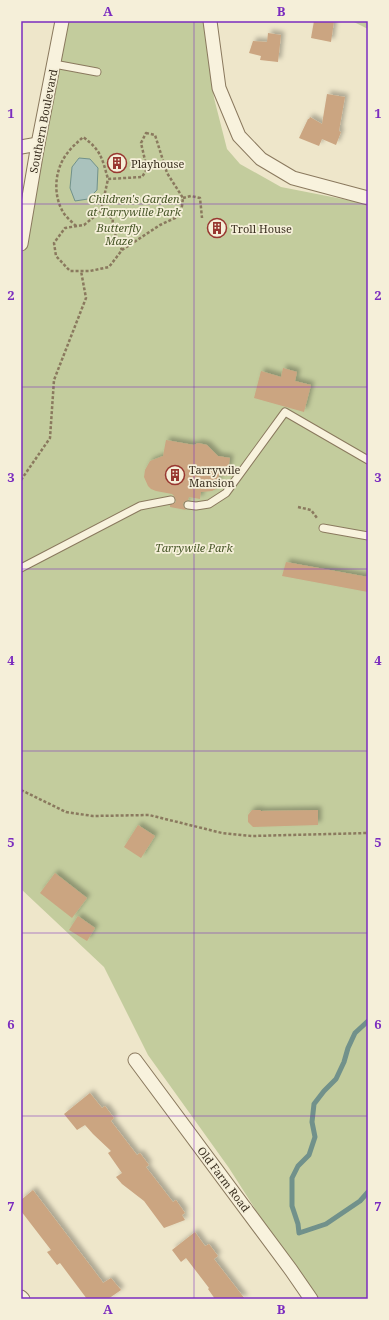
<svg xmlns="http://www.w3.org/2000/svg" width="389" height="1320" viewBox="0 0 389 1320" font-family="'Noto Serif',serif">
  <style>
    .green { fill: #c3cc9d }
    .water { fill: #aac2bd; stroke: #71918b }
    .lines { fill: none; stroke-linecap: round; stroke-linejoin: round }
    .stream { stroke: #71918b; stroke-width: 5 }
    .building { fill: #cba581; filter: url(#shadow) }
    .service-casing { stroke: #8a795e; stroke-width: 9 }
    .minor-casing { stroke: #8a795e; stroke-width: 15 }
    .path { stroke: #8a795e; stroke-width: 2.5; stroke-dasharray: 3 2; stroke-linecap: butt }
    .service { stroke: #f8f2dd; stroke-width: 7 }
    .minor { stroke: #f8f2dd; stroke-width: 13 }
    .grid { fill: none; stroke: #7b2cbf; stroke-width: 1; stroke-opacity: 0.55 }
    .labels { text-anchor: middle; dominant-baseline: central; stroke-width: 3.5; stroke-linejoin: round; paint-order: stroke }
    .street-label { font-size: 11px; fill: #3b3021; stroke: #f5efd9 }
    .poi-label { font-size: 11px; fill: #3b3021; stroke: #f5efd9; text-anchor: start }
    .park-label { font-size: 11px; font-style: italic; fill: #485729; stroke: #f5efd9 }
    .neatline { fill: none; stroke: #7b2cbf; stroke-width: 1.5 }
    .grid-label { font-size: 13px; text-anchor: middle; font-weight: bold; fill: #7b2cbf }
  </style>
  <defs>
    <filter id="shadow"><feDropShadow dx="3.5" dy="-3.5" stdDeviation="2" flood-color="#0004"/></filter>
  </defs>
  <rect width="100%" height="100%" fill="#eee6ca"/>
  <g class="green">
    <polygon points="58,21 204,21 214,98 227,149 240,164 281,187 363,203 368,205 368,1299 308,1299 287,1259 229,1168 148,1055 104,967 21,889 21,197 36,133"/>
    <polygon points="352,21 368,21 368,29"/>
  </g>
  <polygon class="water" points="79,158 90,159 98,168 97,190 88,199 75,201 70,188 72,167"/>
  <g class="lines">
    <polyline class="stream" points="368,1021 355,1033 348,1048 344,1062 336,1079 324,1091 314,1104 312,1122 315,1137 309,1155 298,1166 292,1178 292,1206 298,1224 299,1233 326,1224 360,1201 368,1192"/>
  </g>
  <g class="building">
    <polygon points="314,21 334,21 331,42 311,38"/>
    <polygon points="268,33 281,35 278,62 260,60 261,56 249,53 253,41 267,42"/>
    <polygon points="327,94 345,97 339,131 341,132 336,145 322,139 319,146 299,138 308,119 309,119 310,117 322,124"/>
    <polygon points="283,368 297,372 295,381 311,385 304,412 254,398 261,371 281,377"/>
    <polygon points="166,440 194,445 198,443 207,445 218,456 230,458 227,476 219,475 216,489 212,491 201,492 200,499 189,497 188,500 184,502 183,504 184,507 186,510 170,507 170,505 176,502 174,496 172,494 156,491 151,489 148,486 144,477 145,470 150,461 163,456"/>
    <polygon points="286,562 368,577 368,592 282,576"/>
    <polygon points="252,810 260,810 261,811 318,810 318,825 253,827 248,822 248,815"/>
    <polygon points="138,825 155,836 141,858 124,847"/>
    <polygon points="55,873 87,898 72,918 40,893"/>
    <polygon points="78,916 95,928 87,941 69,930"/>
    <polygon points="90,1093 102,1108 105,1106 114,1118 111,1121 137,1155 140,1153 149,1165 146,1167 173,1202 176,1200 185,1213 182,1215 185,1220 164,1228 144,1201 122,1184 116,1177 122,1173 108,1153 111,1151 93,1134 85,1125 77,1130 64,1114"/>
    <polygon points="33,1190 102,1281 103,1283 111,1278 121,1290 108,1299 87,1299 60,1263 57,1265 47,1252 51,1250 21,1211 21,1200"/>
    <polygon points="195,1232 205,1246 209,1244 218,1256 214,1259 245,1299 215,1299 208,1289 209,1288 186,1258 181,1262 172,1250"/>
  </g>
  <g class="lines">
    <defs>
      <g id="service">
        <polyline points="54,64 97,72"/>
        <polyline points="188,505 196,506 209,504 226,493 285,412 368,460"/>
        <polyline points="323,528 368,536"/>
        <polyline points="21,568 140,506 171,500"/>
      </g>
      <g id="minor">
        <polyline points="210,21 219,88 239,136 261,159 293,178 368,198"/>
        <polyline points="21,147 38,144"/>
        <polyline points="21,244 38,144 62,21"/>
        <polyline points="135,1060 291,1270 311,1299"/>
        <polyline points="21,1297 23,1299"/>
      </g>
    </defs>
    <use href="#service" class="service-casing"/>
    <use href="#minor" class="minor-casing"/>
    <g class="path">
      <polygon points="146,133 155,135 167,173 183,198 182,206 175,218 160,225 122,250 109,267 90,271 70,271 56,256 54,243 65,228 84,225 101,211 108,179 142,177 147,169 141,143"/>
      <polyline points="183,198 191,196 200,198 202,218"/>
      <polyline points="101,211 113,219 112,227 122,250"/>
      <path d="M76 226C72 222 66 217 63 212 52 193 55 167 69 151 73 146 78 142 83 137 101 150 102 158 108 179"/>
      <polyline points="21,480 50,438 54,380 86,298 81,271"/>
      <polyline points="298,507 311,510 317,518"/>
      <polyline points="21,790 66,812 93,816 149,815 222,833 252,836 368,833"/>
    </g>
    <use href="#service" class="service"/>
    <use href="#minor" class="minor"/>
  </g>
  <path class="grid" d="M194 21V1299M21 204H368M21 387H368M21 569H368M21 751H368M21 933H368M21 1116H368"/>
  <defs>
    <symbol id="building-ring" viewBox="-11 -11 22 22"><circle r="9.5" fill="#f5efd9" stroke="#983730" stroke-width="1.5"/><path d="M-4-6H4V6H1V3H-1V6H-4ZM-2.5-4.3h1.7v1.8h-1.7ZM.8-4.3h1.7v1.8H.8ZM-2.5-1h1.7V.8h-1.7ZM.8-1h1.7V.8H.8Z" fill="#983730"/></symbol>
  </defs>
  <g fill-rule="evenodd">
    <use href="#building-ring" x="106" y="152" width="22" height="22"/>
    <use href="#building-ring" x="206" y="217" width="22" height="22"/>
    <use href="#building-ring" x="164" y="464" width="22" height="22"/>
  </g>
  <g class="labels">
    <g class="street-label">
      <text transform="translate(43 121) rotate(-79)">Southern Boulevard</text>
      <text transform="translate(224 1179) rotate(53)">Old Farm Road</text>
    </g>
    <g class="poi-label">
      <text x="131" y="163">Playhouse</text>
      <text x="231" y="228">Troll House</text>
      <text x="189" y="469">Tarrywile<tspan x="189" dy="13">Mansion</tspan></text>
    </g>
    <g class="park-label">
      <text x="134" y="198">Children's Garden<tspan x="134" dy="13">at Tarrywille Park</tspan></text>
      <text x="119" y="227">Butterfly<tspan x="119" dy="13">Maze</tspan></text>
      <text x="194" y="547">Tarrywile Park</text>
    </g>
  </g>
  <rect width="389" height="1320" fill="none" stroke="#f5efd9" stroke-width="44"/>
  <rect x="22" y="22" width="345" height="1276" class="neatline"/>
  <g class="grid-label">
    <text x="108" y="16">A</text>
    <text x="281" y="16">B</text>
    <text x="11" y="118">1</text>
    <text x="378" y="118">1</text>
    <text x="11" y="300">2</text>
    <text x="378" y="300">2</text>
    <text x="11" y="482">3</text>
    <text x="378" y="482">3</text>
    <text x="11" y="665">4</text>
    <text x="378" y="665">4</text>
    <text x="11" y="847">5</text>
    <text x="378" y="847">5</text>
    <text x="11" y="1029">6</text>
    <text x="378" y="1029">6</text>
    <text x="11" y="1211">7</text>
    <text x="378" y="1211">7</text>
    <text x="108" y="1314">A</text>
    <text x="281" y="1314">B</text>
  </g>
</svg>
